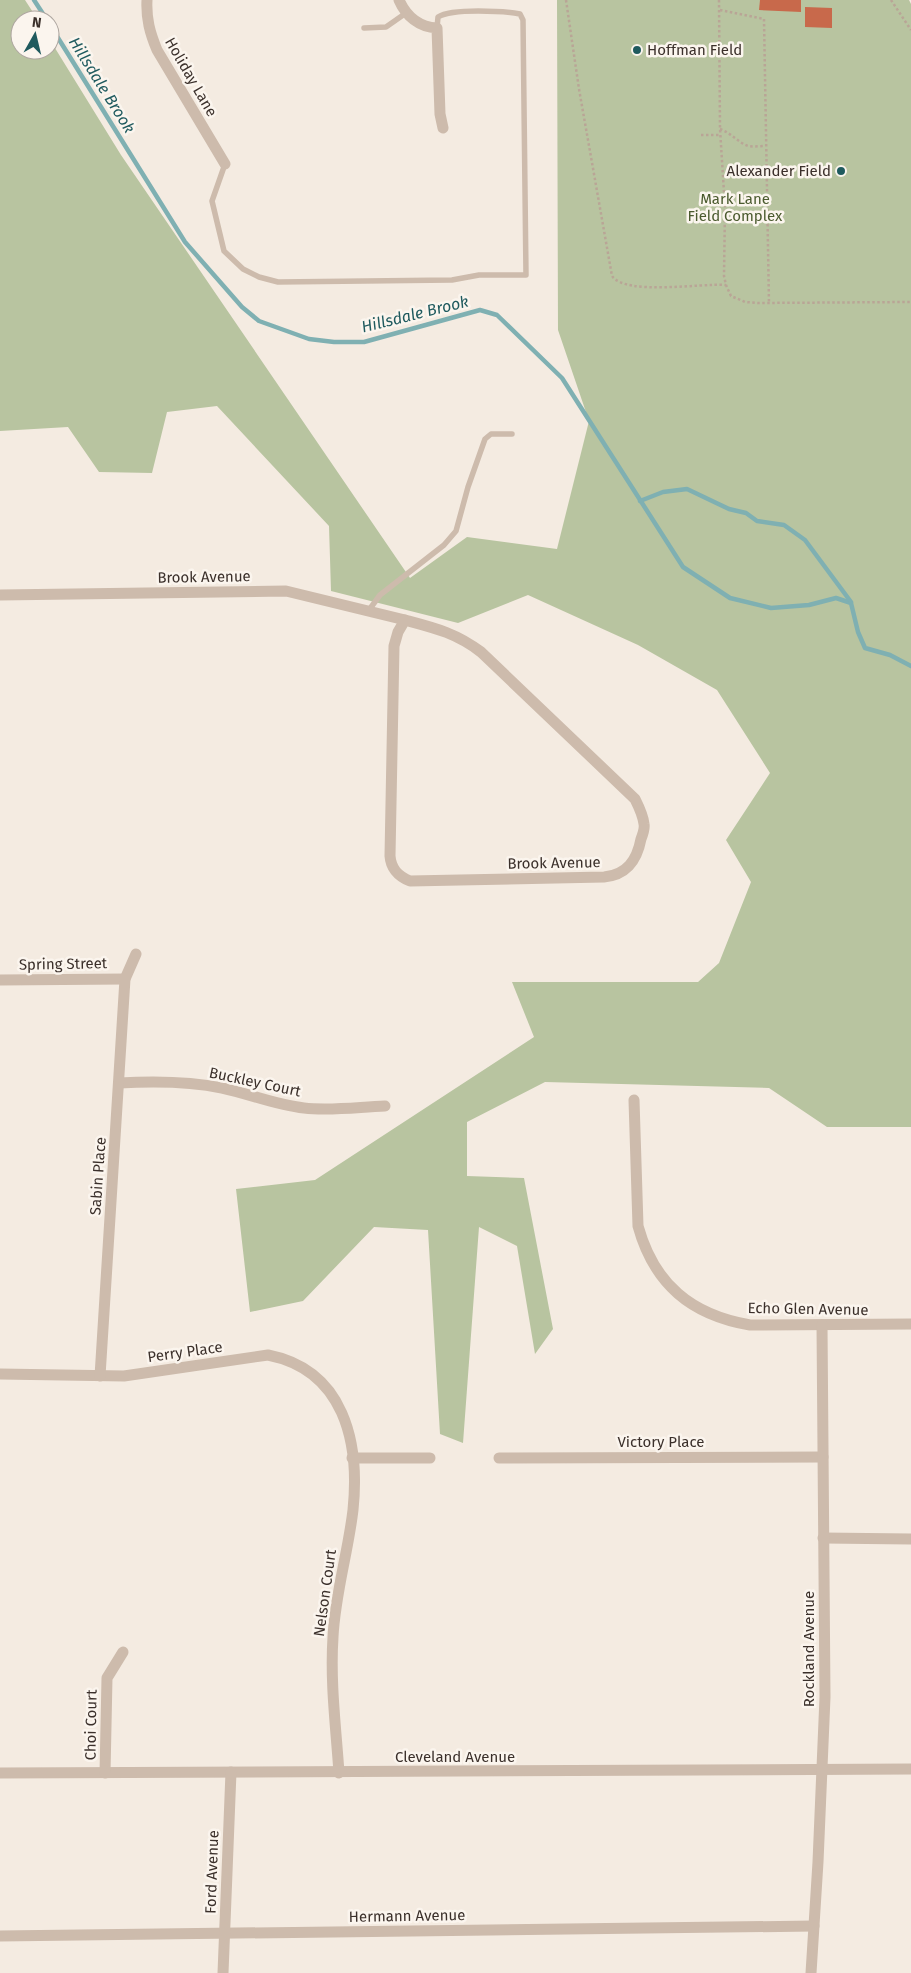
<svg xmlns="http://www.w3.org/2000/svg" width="911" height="1973" viewBox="0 0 911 1973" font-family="'Fira Sans',sans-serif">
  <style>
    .green { fill: #b8c4a0 }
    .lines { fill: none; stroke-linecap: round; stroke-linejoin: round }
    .stream { stroke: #7fb0b2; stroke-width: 4.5 }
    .building { fill: #c8694b }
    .path { stroke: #b9a596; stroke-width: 2.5; stroke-dasharray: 2.5 2.5; stroke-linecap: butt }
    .lane { stroke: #cdbbac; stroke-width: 5.5 }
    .street { stroke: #cdbbac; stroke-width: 11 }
    .poi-dot { fill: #1f5a5e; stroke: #fbf5ee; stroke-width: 2 }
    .labels { text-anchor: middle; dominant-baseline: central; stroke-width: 5; stroke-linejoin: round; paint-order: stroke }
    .poi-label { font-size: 15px; fill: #3b302b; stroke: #fbf5ee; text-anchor: start }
    .street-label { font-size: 15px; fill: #3b302b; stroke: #fbf5ee }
    .park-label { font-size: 15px; fill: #4a5a2e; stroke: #fbf5ee }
    .water-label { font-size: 16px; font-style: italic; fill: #1f5a5e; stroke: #fbf5ee }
  </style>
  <rect width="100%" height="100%" fill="#f4ebe1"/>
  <polygon class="green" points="0,0 25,0 38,20 20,20 20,50 50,50 50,40 121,155 410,578 467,537 557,549 589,421 558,330 557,0 909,0 911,4 911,1127 827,1127 769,1088 545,1082 467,1122 467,1176 524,1178 553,1329 535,1354 517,1246 479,1227 463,1443 440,1434 428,1230 374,1227 303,1301 250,1312 236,1189 315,1180 534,1037 512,982 698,982 719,963 751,882 726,840 770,773 717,690 638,645 528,595 458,623 331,591 329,526 217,406 167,412 152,473 99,472 68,427 0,431"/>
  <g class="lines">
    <g class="stream">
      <polyline points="34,0 47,20"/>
      <polyline points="50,25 185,242 242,307 259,321 309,339 334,342 364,342 480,310 497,315 562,378 683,567 730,598 771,608 809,605 836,598 851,603 858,632 865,648 890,655 911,666"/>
      <polyline points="640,501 663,492 687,489 729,509 746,513 757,521 784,525 805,540 851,602"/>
    </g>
  </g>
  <g class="building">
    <polygon points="760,0 801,0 801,12 759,10"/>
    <polygon points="805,7 832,8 832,28 805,27"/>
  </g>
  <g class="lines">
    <g class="path">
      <path d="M566 0 579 89 612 276C626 296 700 283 726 285"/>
      <polyline points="719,0 720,129 725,208 724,276 726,285 731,296 745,302 758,303 911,302"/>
      <polyline points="891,0 911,30"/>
      <polyline points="720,10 764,19 769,304"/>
      <path d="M720 129C731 133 739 143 748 146 754 147 760 146 765 146"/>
      <polyline points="701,135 720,135"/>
    </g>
    <g class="lane">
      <polyline points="364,28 386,27 406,13"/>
      <path d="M225 164 212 201 224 251 243 269 259 277 278 282 452 280 479 275H526L523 20 520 14C504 11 452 8 438 17L437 28"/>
      <polyline points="369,610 380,595 444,545 456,531 468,487 485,439 491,434 512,434"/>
    </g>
    <g class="street">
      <path d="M147 0C146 19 150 33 157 50L225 164"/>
      <path d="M399 0C406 16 419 27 437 28L440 114 443 128"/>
      <polyline points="0,595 286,591 405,620"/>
      <path d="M405 620C435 628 456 633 481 652L635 799C639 807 643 815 644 824 645 829 643 834 641 839 637 860 627 875 604 877L410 881C398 876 391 869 390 856L394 646 398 632Z"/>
      <polyline points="0,980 125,979"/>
      <path d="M119 1083C154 1081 188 1081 222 1088 250 1094 276 1105 304 1108 331 1111 358 1107 385 1106"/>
      <path d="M634 1100 638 1226C654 1284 691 1315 750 1325L911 1324"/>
      <path d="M0 1374 124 1376 268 1355C344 1370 360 1442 353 1510 348 1553 335 1594 333 1637 330 1682 336 1728 339 1773"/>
      <polyline points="100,1376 125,979 136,954"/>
      <polyline points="352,1458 430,1458"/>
      <polyline points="499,1458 823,1457"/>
      <polyline points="823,1538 911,1539"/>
      <polyline points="0,1773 911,1769"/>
      <polyline points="105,1773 107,1678 123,1652"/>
      <polyline points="0,1936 814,1926"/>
      <polyline points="223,1973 231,1772"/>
      <polyline points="811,1973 818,1862 825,1697 822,1325"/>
    </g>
  </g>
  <g class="poi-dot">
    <circle cx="637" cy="50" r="5"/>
    <circle cx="841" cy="171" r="5"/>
  </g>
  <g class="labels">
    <g class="poi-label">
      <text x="647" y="50">Hoffman Field</text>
      <text x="831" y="171" text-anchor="end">Alexander Field</text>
    </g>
    <g class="street-label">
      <text transform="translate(191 77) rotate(60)">Holiday Lane</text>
      <text transform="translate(204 577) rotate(-1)">Brook Avenue</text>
      <text transform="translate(554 863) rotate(-1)">Brook Avenue</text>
      <text transform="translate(63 964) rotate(-1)">Spring Street</text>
      <text transform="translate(255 1082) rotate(12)">Buckley Court</text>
      <text transform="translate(98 1176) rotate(-86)">Sabin Place</text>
      <text transform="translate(808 1309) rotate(1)">Echo Glen Avenue</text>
      <text transform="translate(185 1352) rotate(-8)">Perry Place</text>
      <text x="661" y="1442">Victory Place</text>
      <text transform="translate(325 1593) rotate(-82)">Nelson Court</text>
      <text transform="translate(809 1649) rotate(-90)">Rockland Avenue</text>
      <text transform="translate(91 1725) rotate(-89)">Choi Court</text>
      <text x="455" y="1757">Cleveland Avenue</text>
      <text transform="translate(212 1872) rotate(-88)">Ford Avenue</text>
      <text transform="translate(407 1916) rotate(-1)">Hermann Avenue</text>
    </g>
    <g class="park-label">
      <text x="735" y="199">Mark Lane<tspan x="735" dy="17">Field Complex</tspan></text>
    </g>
    <g class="water-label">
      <text transform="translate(102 85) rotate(58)">Hillsdale Brook</text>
      <text transform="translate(415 314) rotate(-14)">Hillsdale Brook</text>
    </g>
  </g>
  <g transform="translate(35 35) rotate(8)"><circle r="24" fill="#fbf5ee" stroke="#aea6a0"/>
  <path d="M0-4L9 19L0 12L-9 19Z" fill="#1f5a5e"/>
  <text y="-8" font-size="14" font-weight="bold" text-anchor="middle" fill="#3b302b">N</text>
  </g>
</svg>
